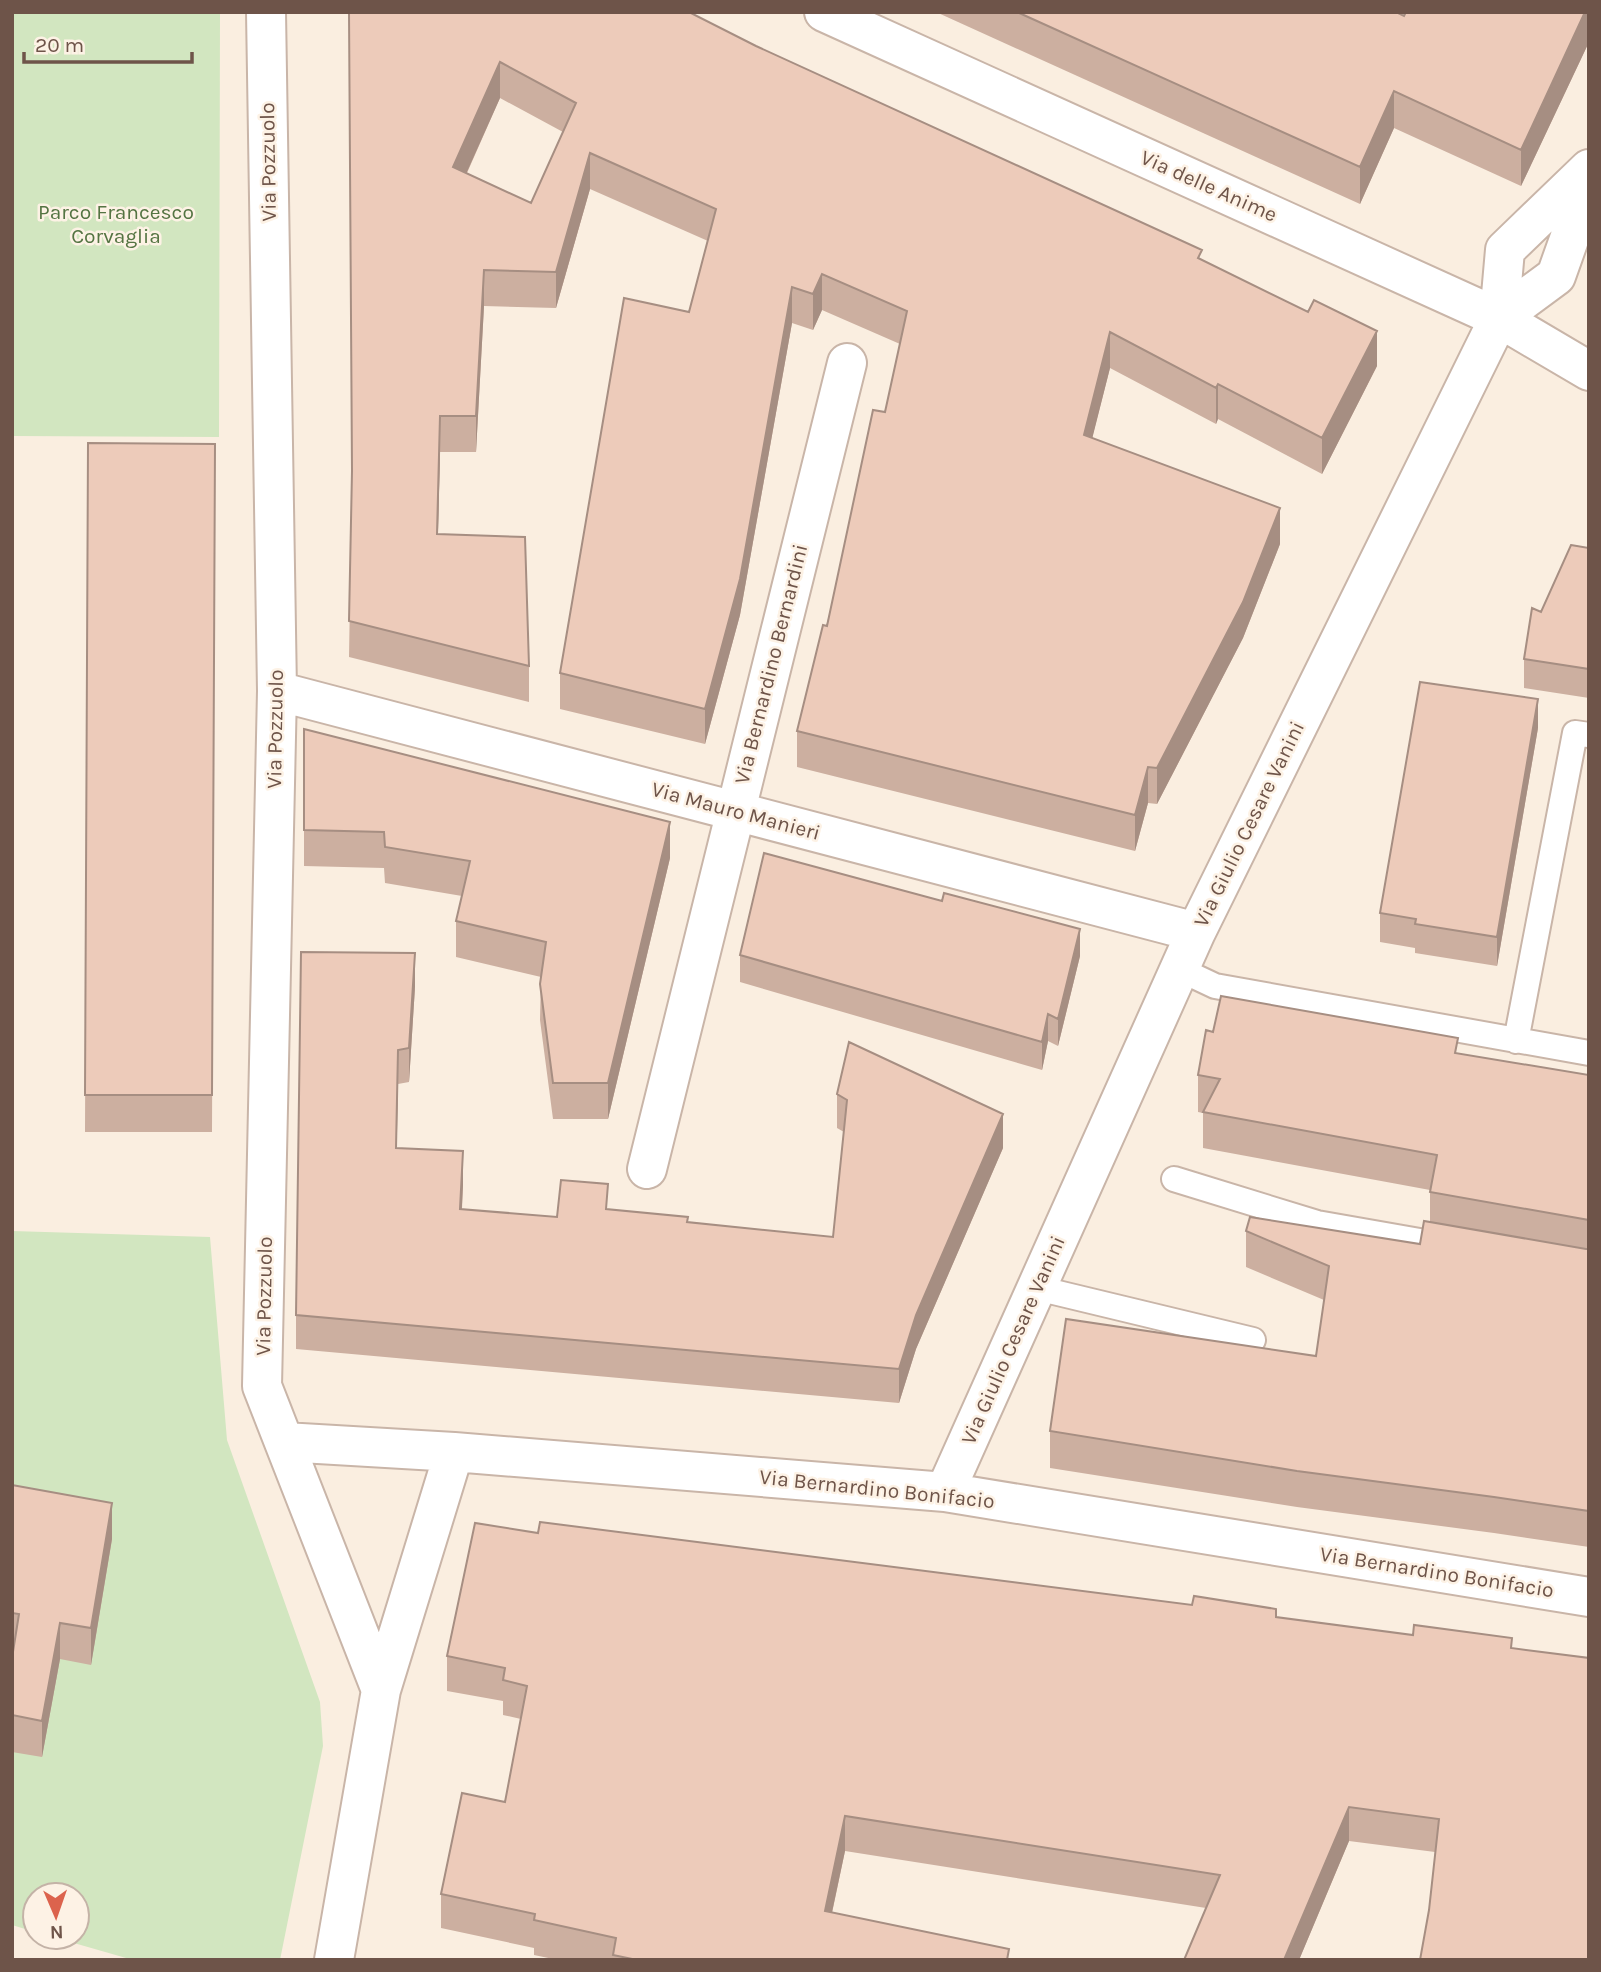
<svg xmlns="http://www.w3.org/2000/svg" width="1601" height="1972" font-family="Karla,sans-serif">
<rect width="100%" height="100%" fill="#faeee0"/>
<!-- green -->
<path fill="#d2e6c0" d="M 12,12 L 220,12 L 219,437 L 12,436 Z
M 12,1231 L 210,1237 L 227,1440 L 320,1702 L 323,1746 L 280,1960 L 133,1960 L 53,1937 L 77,1937 L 77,1895 L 35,1895 L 35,1932 L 12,1925 Z"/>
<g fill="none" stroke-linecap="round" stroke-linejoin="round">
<defs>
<path id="lane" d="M 1179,969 L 1215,986 L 1589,1053
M 1516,1041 L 1575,733 L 1589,735
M 1174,1179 L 1317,1223 L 1454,1247
M 1037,1288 L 1253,1340"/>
<path id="street" d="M 266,12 L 277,691 L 262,1386 L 381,1690
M 824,12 L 1499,318 L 1589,371
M 1499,318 L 1505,250 L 1589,169
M 277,691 L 1196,932
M 647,1169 L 847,363
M 284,1442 L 454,1452 L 945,1492 L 1589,1597
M 945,1492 L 1196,932 L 1499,318 L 1556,276 L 1589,183
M 334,1960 L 381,1690 L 454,1452"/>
</defs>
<!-- lane casing -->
<use href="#lane" stroke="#c9b5a8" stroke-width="28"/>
<!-- street casing -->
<use href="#street" stroke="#c9b5a8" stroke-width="42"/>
<!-- lane -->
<use href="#lane" stroke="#fff" stroke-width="24"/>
<!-- street -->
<use href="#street" stroke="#fff" stroke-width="38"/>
</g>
<!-- wall -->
<path fill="#ccafa0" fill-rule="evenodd" d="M 349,12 L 756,46 L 1202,260 L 1377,366 L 1322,474 L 1218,419 L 1216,424 L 1110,368 L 1092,438 L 1280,544 L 1243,638 L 1157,804 L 1148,803 L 1135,851 L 797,767 L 797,731 L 885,412 L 900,344 L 822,310 L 813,330 L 792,323 L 740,615 L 705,744 L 560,709 L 560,673 L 689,312 L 708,241 L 590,189 L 556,308 L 484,306 L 476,452 L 440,452 L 438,534 L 529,666 L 529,702 L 349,657 L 352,480 ZM 500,98 L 563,132 L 531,203 L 467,173 Z
M 936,12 L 1396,12 L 1404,16 L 1589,12 L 1589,42 L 1521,186 L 1394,128 L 1360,204 Z
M 88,443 L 215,444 L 212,1132 L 85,1132 Z
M 1589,548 L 1589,698 L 1524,688 L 1524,659 L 1541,612 Z
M 1538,728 L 1497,966 L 1415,953 L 1415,948 L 1380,942 L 1380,913 Z
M 304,729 L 670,858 L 608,1119 L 553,1119 L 540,1020 L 541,977 L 456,957 L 456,921 L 462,896 L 385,883 L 384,868 L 304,866 Z
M 740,955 L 1080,956 L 1058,1046 L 1048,1041 L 1042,1070 L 740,982 Z
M 415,987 L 409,1082 L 398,1084 L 396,1148 L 463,1185 L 462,1209 L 557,1217 L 608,1209 L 688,1222 L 833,1237 L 844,1132 L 837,1128 L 837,1094 L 1003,1148 L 916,1349 L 899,1403 L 296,1349 L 296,1315 Z
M 1213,1032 L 1458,1054 L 1589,1075 L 1589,1547 L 1494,1533 L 1297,1507 L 1050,1468 L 1050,1431 L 1316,1356 L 1324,1300 L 1246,1267 L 1246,1231 L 1420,1244 L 1430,1222 L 1430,1190 L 1203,1148 L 1203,1113 L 1198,1112 L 1198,1075 Z
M 12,1485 L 112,1539 L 91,1665 L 60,1659 L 42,1757 L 12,1752 L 12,1658 L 14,1650 L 12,1650 Z
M 538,1533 L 1276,1617 L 1413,1635 L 1512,1638 L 1429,1910 L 1435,1852 L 1349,1841 L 1299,1960 L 1184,1960 L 1206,1908 L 845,1851 L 832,1913 L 1009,1960 L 558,1960 L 534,1955 L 534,1948 L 441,1928 L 441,1894 L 505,1802 L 521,1719 L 503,1715 L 503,1701 L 447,1691 L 447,1656 Z"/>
<!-- shaded-wall -->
<path fill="#a68e82" d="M 1585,12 L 1589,12 L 1589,42 L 1521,186 L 1521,150 Z
M 500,62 L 500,98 L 453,203 L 453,167 Z
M 1394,91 L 1394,128 L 1360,204 L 1360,167 Z
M 590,153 L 590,189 L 556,308 L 556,272 Z
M 484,270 L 484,306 L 476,452 L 476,416 Z
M 822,274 L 822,310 L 813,330 L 813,294 Z
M 792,287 L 792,323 L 740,615 L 705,744 L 705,709 Z
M 1377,331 L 1377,366 L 1322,474 L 1322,438 Z
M 1110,332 L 1110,368 L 1084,471 L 1084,435 Z
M 1218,384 L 1218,419 L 1216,424 L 1216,388 Z
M 440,416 L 440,452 L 437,569 L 437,534 Z
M 1280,508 L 1280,544 L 1243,638 L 1157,804 L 1157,768 Z
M 1538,699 L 1538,728 L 1497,966 L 1497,937 Z
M 1148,767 L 1148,803 L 1135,851 L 1135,815 Z
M 670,822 L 670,858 L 608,1119 L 608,1083 Z
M 1080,929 L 1080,956 L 1058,1046 L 1058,1019 Z
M 415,953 L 415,987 L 409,1082 L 409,1048 Z
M 1048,1014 L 1048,1041 L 1042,1070 L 1042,1042 Z
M 398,1050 L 398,1084 L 396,1181 L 396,1148 Z
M 1003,1114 L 1003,1148 L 916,1349 L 899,1403 L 899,1369 L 916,1315 Z
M 463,1151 L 463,1185 L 460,1243 L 460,1209 Z
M 112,1503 L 112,1539 L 91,1665 L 91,1628 Z
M 60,1623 L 60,1659 L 42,1757 L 42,1721 Z
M 1349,1807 L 1349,1841 L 1299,1960 L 1284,1960 Z
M 845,1816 L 845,1851 L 825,1945 L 825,1911 Z"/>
<!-- building -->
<path fill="#edcbba" stroke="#a68e82" stroke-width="2" fill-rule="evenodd" d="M 349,12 L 689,12 L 756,46 L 1202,250 L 1198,258 L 1308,312 L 1314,300 L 1377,331 L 1322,438 L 1218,384 L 1216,388 L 1110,332 L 1084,435 L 1280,508 L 1243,602 L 1157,768 L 1148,767 L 1135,815 L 797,731 L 823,625 L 827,626 L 873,410 L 885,412 L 907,311 L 822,274 L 813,294 L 792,287 L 740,579 L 705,709 L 560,673 L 624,298 L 689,312 L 716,209 L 590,153 L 556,272 L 484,270 L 476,416 L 440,416 L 437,534 L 525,537 L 529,666 L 349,621 L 352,471 ZM 500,62 L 576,103 L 531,203 L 453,167 Z
M 1017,12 L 1396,12 L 1404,16 L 1406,12 L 1585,12 L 1521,150 L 1394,91 L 1360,167 Z
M 88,443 L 215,444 L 212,1095 L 85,1095 Z
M 1571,545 L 1589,548 L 1589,669 L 1524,659 L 1532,608 L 1541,612 Z
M 1420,682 L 1538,699 L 1497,937 L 1415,924 L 1416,919 L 1380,913 Z
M 304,729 L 670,822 L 608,1083 L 553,1083 L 540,984 L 546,942 L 456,921 L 470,861 L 385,847 L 384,832 L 304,830 Z
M 764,853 L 942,901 L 944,893 L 1080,929 L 1058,1019 L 1048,1014 L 1042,1042 L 740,955 Z
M 301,952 L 415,953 L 409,1048 L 398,1050 L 396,1148 L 463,1151 L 460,1209 L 557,1217 L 561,1180 L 608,1184 L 606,1209 L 688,1217 L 687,1222 L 833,1237 L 847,1100 L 837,1094 L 849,1042 L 1003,1114 L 916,1315 L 899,1369 L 296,1315 Z
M 1221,996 L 1458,1038 L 1455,1053 L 1589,1075 L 1589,1220 L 1430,1192 L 1437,1155 L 1203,1112 L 1220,1079 L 1198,1075 L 1206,1030 L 1213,1032 Z
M 1250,1217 L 1420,1244 L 1424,1221 L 1586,1249 L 1589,1249 L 1589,1511 L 1494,1497 L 1297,1471 L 1050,1431 L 1066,1319 L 1316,1356 L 1329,1266 L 1246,1231 Z
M 12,1485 L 112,1503 L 91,1628 L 60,1623 L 42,1721 L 12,1715 L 12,1658 L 19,1614 L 12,1613 Z
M 540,1522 L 1192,1605 L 1194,1596 L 1276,1609 L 1276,1617 L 1413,1635 L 1414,1625 L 1512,1638 L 1511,1648 L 1589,1658 L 1589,1960 L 1420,1960 L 1429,1910 L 1439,1819 L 1349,1807 L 1284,1960 L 1184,1960 L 1220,1875 L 845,1816 L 825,1911 L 1009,1949 L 1007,1960 L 637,1960 L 613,1955 L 616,1938 L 534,1920 L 535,1914 L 441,1894 L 462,1793 L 505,1802 L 527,1686 L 503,1680 L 505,1668 L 447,1656 L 475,1523 L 538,1533 Z"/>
<g text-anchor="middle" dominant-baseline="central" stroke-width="5" stroke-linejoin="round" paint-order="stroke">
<!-- street labels -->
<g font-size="21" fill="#6e5449" stroke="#fdf2e5">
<text transform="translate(268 162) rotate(-91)">Via Pozzuolo</text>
<text transform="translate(1209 186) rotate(24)">Via delle Anime</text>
<text transform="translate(771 664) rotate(-76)">Via Bernardino Bernardini</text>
<text transform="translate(275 729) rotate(-89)">Via Pozzuolo</text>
<text transform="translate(736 811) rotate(15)">Via Mauro Manieri</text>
<text transform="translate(1249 824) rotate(-64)">Via Giulio Cesare Vanini</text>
<text transform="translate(264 1296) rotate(-89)">Via Pozzuolo</text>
<text transform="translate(1013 1340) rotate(-66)">Via Giulio Cesare Vanini</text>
<text transform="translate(877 1489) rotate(6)">Via Bernardino Bonifacio</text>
<text transform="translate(1437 1572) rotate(9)">Via Bernardino Bonifacio</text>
</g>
<!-- park labels -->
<g font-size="21" fill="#547442" stroke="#fdf2e5">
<text x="116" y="212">Parco Francesco<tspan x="116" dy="24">Corvaglia</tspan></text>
</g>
</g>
<!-- border -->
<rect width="1601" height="1972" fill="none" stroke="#6e5449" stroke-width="28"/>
<!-- north arrow -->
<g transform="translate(56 1916) rotate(178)"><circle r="33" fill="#fdf2e5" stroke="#c4b3a7" stroke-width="2"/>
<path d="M0-5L12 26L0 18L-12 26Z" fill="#dc634d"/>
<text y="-10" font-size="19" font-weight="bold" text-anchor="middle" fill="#6e5449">N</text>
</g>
<!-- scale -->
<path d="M24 52v10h168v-10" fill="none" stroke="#6e5449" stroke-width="3.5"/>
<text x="35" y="52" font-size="21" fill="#6e5449" stroke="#fdf2e5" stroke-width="5" paint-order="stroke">20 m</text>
</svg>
